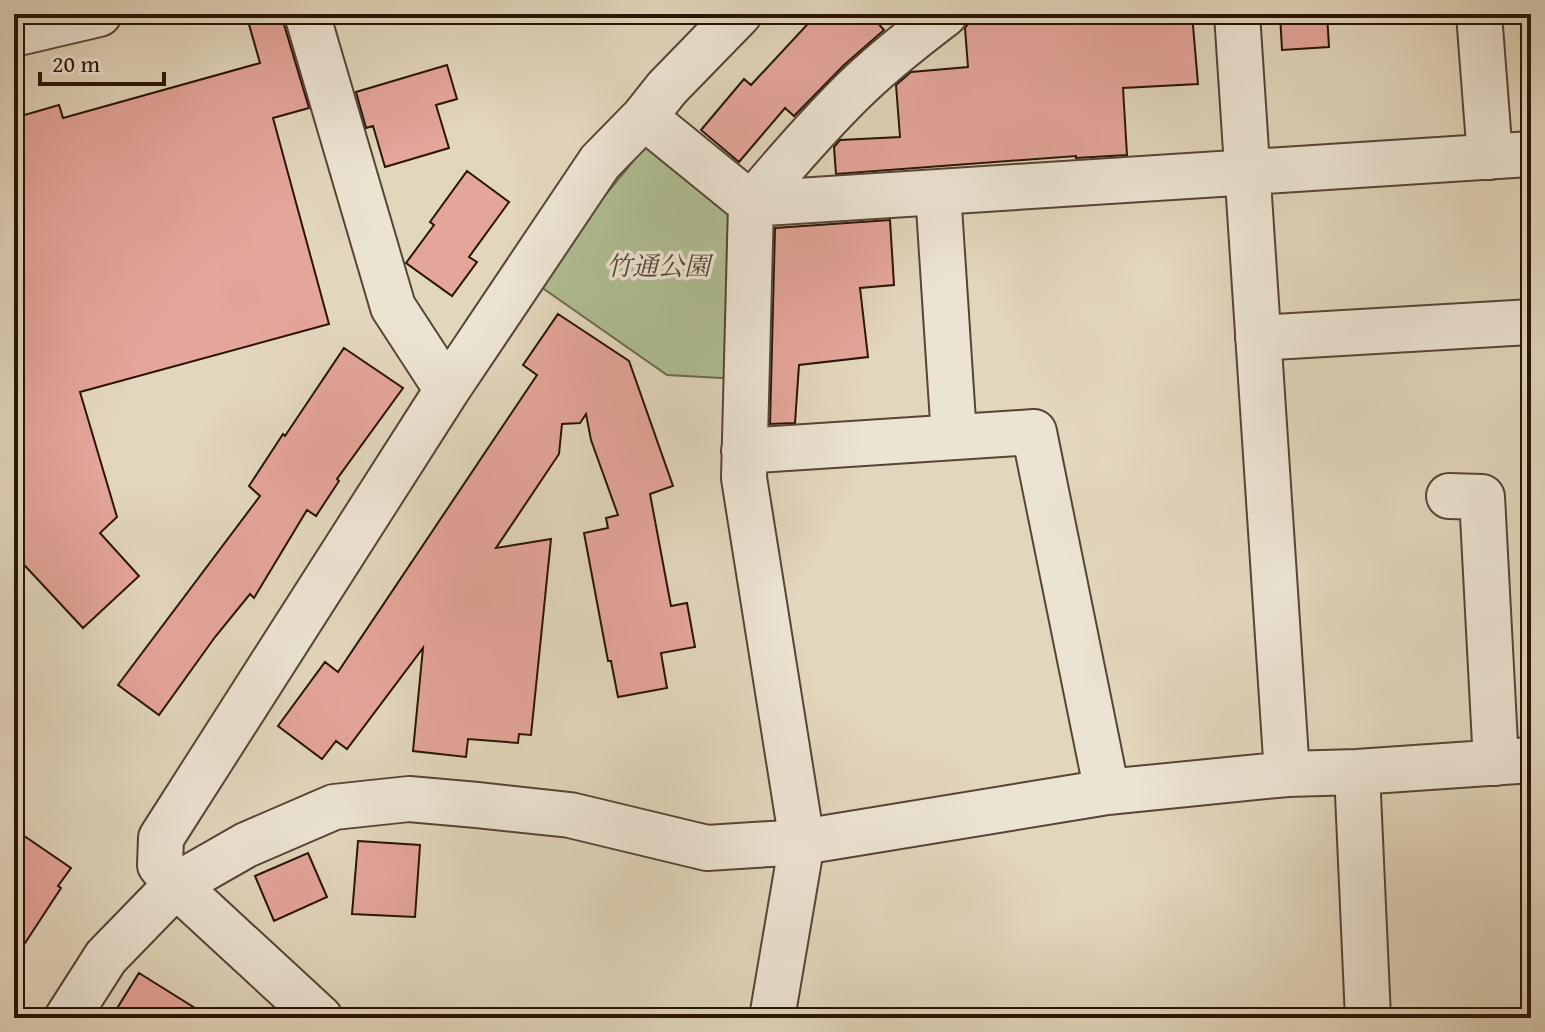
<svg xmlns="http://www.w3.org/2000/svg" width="1545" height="1032" font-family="'Gentium Book Plus','Noto Serif JP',serif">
<rect width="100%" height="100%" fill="#e2d6bc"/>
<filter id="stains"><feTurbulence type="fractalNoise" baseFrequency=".0025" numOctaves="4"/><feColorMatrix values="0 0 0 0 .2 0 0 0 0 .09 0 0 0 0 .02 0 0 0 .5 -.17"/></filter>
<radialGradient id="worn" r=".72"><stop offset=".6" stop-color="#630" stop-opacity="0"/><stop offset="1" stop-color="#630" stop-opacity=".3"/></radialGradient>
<!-- green -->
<path fill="#afbe93" stroke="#6c694c" stroke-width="2" d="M 649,142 L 742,216 L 739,379 L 667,375 L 541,287 L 568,240 Z"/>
<!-- building -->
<path fill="#e4a59a" stroke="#291406" stroke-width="2" d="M 246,14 L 283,14 L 283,21 L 309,108 L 273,118 L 329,324 L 80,392 L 117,517 L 100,533 L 139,576 L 83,628 L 14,554 L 14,118 L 59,105 L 63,118 L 260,63 Z
M 817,14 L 870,14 L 884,30 L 844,65 L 794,116 L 785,108 L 739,162 L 701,130 L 744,79 L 751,85 Z
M 985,14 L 1192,14 L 1198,84 L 1123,88 L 1127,155 L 1076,158 L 1076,156 L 836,174 L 834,147 L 840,140 L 900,137 L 896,85 L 911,72 L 968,67 L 965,28 L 968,24 L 990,22 Z
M 1280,14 L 1327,14 L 1329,47 L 1282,50 Z
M 447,65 L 457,99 L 436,105 L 449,148 L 385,167 L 373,126 L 366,128 L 356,92 Z
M 467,171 L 509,202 L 469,257 L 477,262 L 452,296 L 406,263 L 434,225 L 430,222 Z
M 890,220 L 894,285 L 860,288 L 868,357 L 799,365 L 795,423 L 770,424 L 775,228 Z
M 558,314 L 629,361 L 673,486 L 650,494 L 671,606 L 687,603 L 695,647 L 661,653 L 667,688 L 618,697 L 611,661 L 608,661 L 584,533 L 608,528 L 606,518 L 618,515 L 591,440 L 586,414 L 580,423 L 562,424 L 559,454 L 496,548 L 551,539 L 531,735 L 519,734 L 518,743 L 468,739 L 466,757 L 413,751 L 423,648 L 347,749 L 336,741 L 322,759 L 278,726 L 325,662 L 338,672 L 537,375 L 523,365 Z
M 344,348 L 403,388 L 337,479 L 339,481 L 316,516 L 307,510 L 254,598 L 250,594 L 215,637 L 159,715 L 118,685 L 260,496 L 249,486 L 283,434 L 285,436 Z
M 14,829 L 71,868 L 58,886 L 61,888 L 14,960 Z
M 358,841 L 420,845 L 415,917 L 352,914 Z
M 308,853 L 327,897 L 274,921 L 255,876 Z
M 139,973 L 211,1018 L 111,1018 Z"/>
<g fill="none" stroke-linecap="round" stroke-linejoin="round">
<defs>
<path id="minor" d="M 307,14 L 393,307 L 447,390
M 1237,14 L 1287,774
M 1479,14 L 1490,157
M 14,34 L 99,14
M 644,117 L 751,204 L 744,478 L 802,842 L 772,1018
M 938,192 L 954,437
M 751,204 L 1531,154
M 751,204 C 783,166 815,129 850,94 C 879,65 912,39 945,14
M 1258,338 L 1531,322
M 744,451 L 1034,432 L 1107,792
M 1449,496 L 1482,497 L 1496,763
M 1357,772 L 1368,1018
M 67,1018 L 106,957 L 176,885 L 246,845 L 334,807 L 409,799 L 477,805 L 570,815 L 707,848 L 802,842 L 1107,792 L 1287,774 L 1357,772 L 1531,760
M 320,1018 L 176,885 L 160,865 L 161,838 L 447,390 L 600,162 L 644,117 L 667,88 L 739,14"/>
</defs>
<!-- minor casing -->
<use href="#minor" stroke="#574434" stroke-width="48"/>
<!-- minor -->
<use href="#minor" stroke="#ece4d3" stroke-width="44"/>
</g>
<g text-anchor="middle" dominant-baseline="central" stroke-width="7" stroke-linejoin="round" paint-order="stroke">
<!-- park labels -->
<g font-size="26" font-style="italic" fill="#514730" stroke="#ece4d3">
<text x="658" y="265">竹通公園</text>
</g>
</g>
<!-- margin -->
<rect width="1545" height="1032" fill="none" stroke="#e2d6bc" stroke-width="48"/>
<rect x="16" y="16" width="1513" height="1000" fill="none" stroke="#291406" stroke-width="4"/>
<rect x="24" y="24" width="1497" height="984" fill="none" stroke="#291406" stroke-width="2"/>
<!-- scale -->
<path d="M40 72v12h124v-12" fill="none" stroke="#291406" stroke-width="4"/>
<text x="52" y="72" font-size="24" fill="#291406" stroke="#ece4d3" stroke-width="6" paint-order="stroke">20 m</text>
<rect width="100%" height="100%" filter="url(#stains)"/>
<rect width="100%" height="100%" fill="url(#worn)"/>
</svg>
